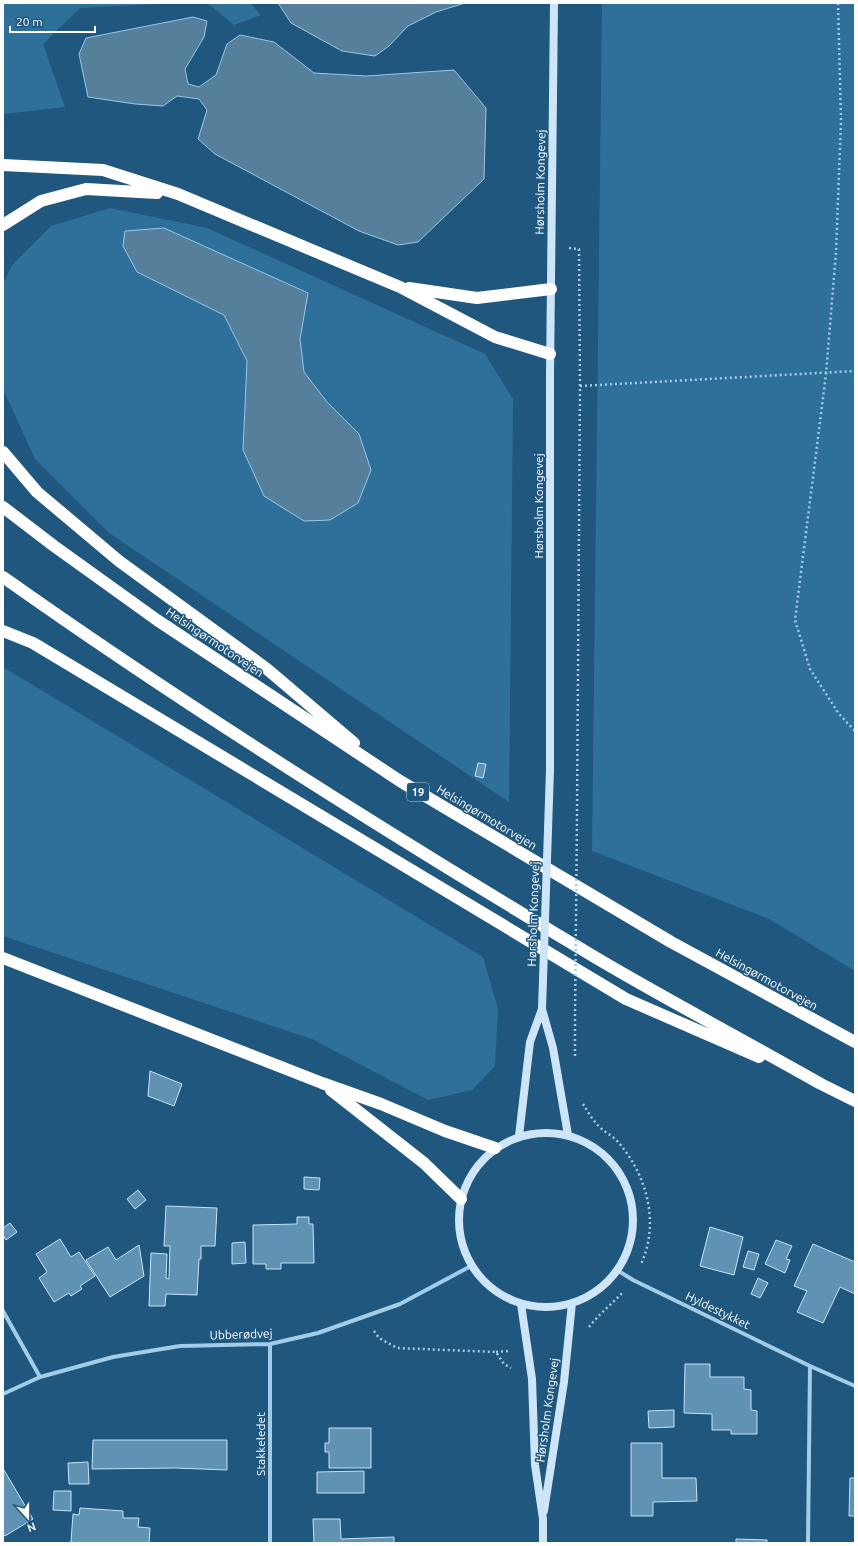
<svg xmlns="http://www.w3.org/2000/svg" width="858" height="1546" font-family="Ubuntu,sans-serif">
<rect width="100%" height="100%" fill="#1f577e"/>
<!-- green -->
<path fill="#2f709a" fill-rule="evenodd" d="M 3,3 L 175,3 L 80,8 L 43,44 L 65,107 L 3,114 Z
M 207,3 L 250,3 L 261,15 L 234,25 Z
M 602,3 L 855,3 L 855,971 L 769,919 L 592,851 Z
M 110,208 L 207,228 L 485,354 L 513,399 L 509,802 L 109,533 L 35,459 L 3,389 L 3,284 L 12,265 L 51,226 ZM 137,272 L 308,293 L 300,339 L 304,372 L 327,402 L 243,450 L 247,361 L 224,315 Z
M 3,667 L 483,957 L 498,1009 L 495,1066 L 472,1090 L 428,1100 L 312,1039 L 3,936 Z"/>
<!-- water -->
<path fill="#567f9b" stroke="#96c9e9" d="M 278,3 L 465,3 L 436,12 L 408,26 L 389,46 L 375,56 L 342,51 L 291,23 Z
M 193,17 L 207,21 L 204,37 L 185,69 L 188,84 L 199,87 L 216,75 L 227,44 L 240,35 L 274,42 L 314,73 L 366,76 L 454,70 L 486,108 L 484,179 L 418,242 L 398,245 L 359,231 L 215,154 L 198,139 L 207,110 L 199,99 L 177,96 L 163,106 L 135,104 L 88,97 L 79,54 L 86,38 Z
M 164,228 L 308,293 L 300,339 L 304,372 L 327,402 L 359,434 L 371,470 L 358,503 L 330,520 L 304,521 L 264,496 L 243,450 L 247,361 L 224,315 L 137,272 L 123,246 L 125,231 Z"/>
<!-- building -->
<path fill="#6092b3" stroke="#c6e3f6" d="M 478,763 L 486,764 L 483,778 L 475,776 Z
M 150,1071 L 182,1084 L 174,1106 L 148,1096 Z
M 304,1177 L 320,1178 L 319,1190 L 304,1189 Z
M 138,1190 L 146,1200 L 135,1209 L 127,1199 Z
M 166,1206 L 217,1208 L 215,1246 L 201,1246 L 201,1259 L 199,1259 L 197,1295 L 166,1294 L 165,1306 L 149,1306 L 151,1253 L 167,1254 L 166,1278 L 169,1279 L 170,1246 L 164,1246 Z
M 297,1217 L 309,1217 L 309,1224 L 313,1224 L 314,1263 L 281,1263 L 281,1269 L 266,1269 L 266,1264 L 253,1264 L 253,1225 L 297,1224 Z
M 10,1223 L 17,1232 L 6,1240 L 3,1235 L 3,1228 Z
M 710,1227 L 743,1237 L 734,1275 L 700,1266 Z
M 60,1239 L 71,1257 L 79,1252 L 95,1276 L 80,1286 L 82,1289 L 71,1296 L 69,1293 L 54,1302 L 39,1278 L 47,1272 L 36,1254 Z
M 776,1240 L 792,1246 L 786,1259 L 790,1260 L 785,1273 L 765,1264 Z
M 245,1242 L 246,1263 L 232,1264 L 232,1243 Z
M 813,1244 L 855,1262 L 855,1294 L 840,1287 L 823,1323 L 797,1312 L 807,1291 L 794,1286 Z
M 139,1245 L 144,1276 L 110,1297 L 86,1260 L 108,1247 L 116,1260 Z
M 748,1251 L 759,1254 L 754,1270 L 743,1267 Z
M 758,1278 L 768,1283 L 760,1298 L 751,1294 Z
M 685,1364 L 710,1364 L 710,1377 L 744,1377 L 744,1389 L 751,1390 L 751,1410 L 757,1411 L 757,1434 L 731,1434 L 731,1430 L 712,1430 L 712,1414 L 684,1413 Z
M 674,1410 L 674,1427 L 649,1428 L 648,1411 Z
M 329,1428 L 371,1428 L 371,1468 L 329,1468 L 329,1452 L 325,1452 L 325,1443 L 329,1443 Z
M 93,1440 L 227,1440 L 227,1470 L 176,1468 L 92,1469 Z
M 631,1443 L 662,1443 L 662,1478 L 696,1478 L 697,1501 L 653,1502 L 653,1516 L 631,1516 Z
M 88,1462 L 89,1484 L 69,1484 L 68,1463 Z
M 3,1470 L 4,1470 L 33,1519 L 5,1536 L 3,1533 Z
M 364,1471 L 364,1493 L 317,1493 L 317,1472 Z
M 850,1478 L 855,1478 L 855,1516 L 849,1516 Z
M 54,1491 L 71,1491 L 71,1511 L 53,1510 Z
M 80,1508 L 123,1511 L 123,1518 L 139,1518 L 138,1527 L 150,1528 L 149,1543 L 78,1543 L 71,1542 L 73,1514 L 79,1515 Z
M 313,1519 L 340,1519 L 341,1539 L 394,1537 L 394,1543 L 314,1543 Z
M 736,1539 L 767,1540 L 767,1543 L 736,1543 Z"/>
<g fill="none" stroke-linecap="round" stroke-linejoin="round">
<!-- path -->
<path stroke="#a2cce7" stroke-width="2.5" stroke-dasharray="2 3" stroke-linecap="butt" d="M 838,3 L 841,121 L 836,252 L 826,374 L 795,620 L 810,669 L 839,714 L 855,731
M 569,248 L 579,249 L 580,386 L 577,813
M 580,386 L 855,371
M 575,1056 L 575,1021
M 583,1104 C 587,1110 591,1118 597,1124 C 602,1131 612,1135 618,1142 C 647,1175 660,1223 641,1264
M 589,1327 C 599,1314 612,1304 623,1292
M 374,1331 L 379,1338 L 397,1348 L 496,1352 L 504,1364 L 511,1368
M 496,1352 L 509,1351"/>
<!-- minor -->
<path stroke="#a2cce7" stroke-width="4" d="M 617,1270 L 633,1280 L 810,1366 L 855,1386
M 3,1311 L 40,1377
M 3,1394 L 40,1377 L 113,1357 L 180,1346 L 270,1344 L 318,1333 L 400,1304 L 471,1266
M 270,1543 L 270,1344
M 808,1543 L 810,1366"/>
<!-- secondary -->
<path stroke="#cde5f6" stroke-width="8" d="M 550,770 L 550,374 L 554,3
M 542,1009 L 553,1048 L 568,1135
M459 1220a87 87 0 1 1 174 0a87 87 0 1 1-174 0Z
M 519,1136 L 530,1042 L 542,1009
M 521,1304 L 532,1379 L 535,1465 L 543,1519 L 543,1543
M 544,1511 L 564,1382 L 572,1303"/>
<!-- motorway -->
<path stroke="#fff" stroke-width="12" d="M 3,165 L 103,170 L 178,194 L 400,287 L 495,337 L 550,354
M 3,225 L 41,201 L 86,189 L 157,193
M 409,288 L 477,298 L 551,289
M 3,452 L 37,492 L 119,561 L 267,669 L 354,743
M 3,507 L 54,546 L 157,620 L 400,781 L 671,942 L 855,1042
M 3,577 C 195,713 395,838 598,959 C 671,1002 747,1042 821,1084 L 855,1101
M 3,631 L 33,643 L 626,999 L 759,1057
M 3,958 L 322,1083 L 381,1104 L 445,1131 L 495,1148
M 331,1090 L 424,1163 L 461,1199"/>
<!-- path-bridge -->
<path stroke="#a2cce7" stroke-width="2.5" stroke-dasharray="2 3" stroke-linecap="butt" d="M 575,1021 L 577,813"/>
<!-- secondary-bridge -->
<path stroke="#cde5f6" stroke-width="8" d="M 542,1009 L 550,770"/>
</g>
<g text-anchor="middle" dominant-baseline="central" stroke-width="3" stroke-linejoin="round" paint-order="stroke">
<!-- shield labels -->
<rect fill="#1f577e" stroke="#bccdd8" stroke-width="1" x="407" y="783" width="22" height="18" rx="3"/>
<g font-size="11" font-weight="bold" fill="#fff">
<text x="418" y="792">19</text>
</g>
<!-- street labels -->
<g font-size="12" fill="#fff" stroke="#1f577e">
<text transform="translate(540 182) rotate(-89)">Hørsholm Kongevej</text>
<text transform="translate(538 506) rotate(-90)">Hørsholm Kongevej</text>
<text transform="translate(215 642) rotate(34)">Helsingørmotorvejen</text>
<text transform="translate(487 817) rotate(31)">Helsingørmotorvejen</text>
<text transform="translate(533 914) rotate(-88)">Hørsholm Kongevej</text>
<text transform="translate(767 979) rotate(29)">Helsingørmotorvejen</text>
<text transform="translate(718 1310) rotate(26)">Hyldestykket</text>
<text transform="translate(241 1334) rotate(-2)">Ubberødvej</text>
<text transform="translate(547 1410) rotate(-82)">Hørsholm Kongevej</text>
<text transform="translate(260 1444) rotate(-90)">Stakkeledet</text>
</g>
</g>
<!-- border -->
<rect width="858" height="1546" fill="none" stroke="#ffffff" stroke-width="8"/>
<!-- north arrow -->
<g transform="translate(28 1518) rotate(159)" stroke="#1f577e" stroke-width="3" paint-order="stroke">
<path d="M0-3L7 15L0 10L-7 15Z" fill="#ffffff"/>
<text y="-6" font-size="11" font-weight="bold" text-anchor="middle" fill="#ffffff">N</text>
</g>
<!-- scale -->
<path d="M10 26v6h85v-6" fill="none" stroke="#ffffff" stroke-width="2"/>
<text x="16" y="26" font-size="12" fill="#ffffff" stroke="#1f577e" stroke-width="3" paint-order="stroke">20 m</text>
</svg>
